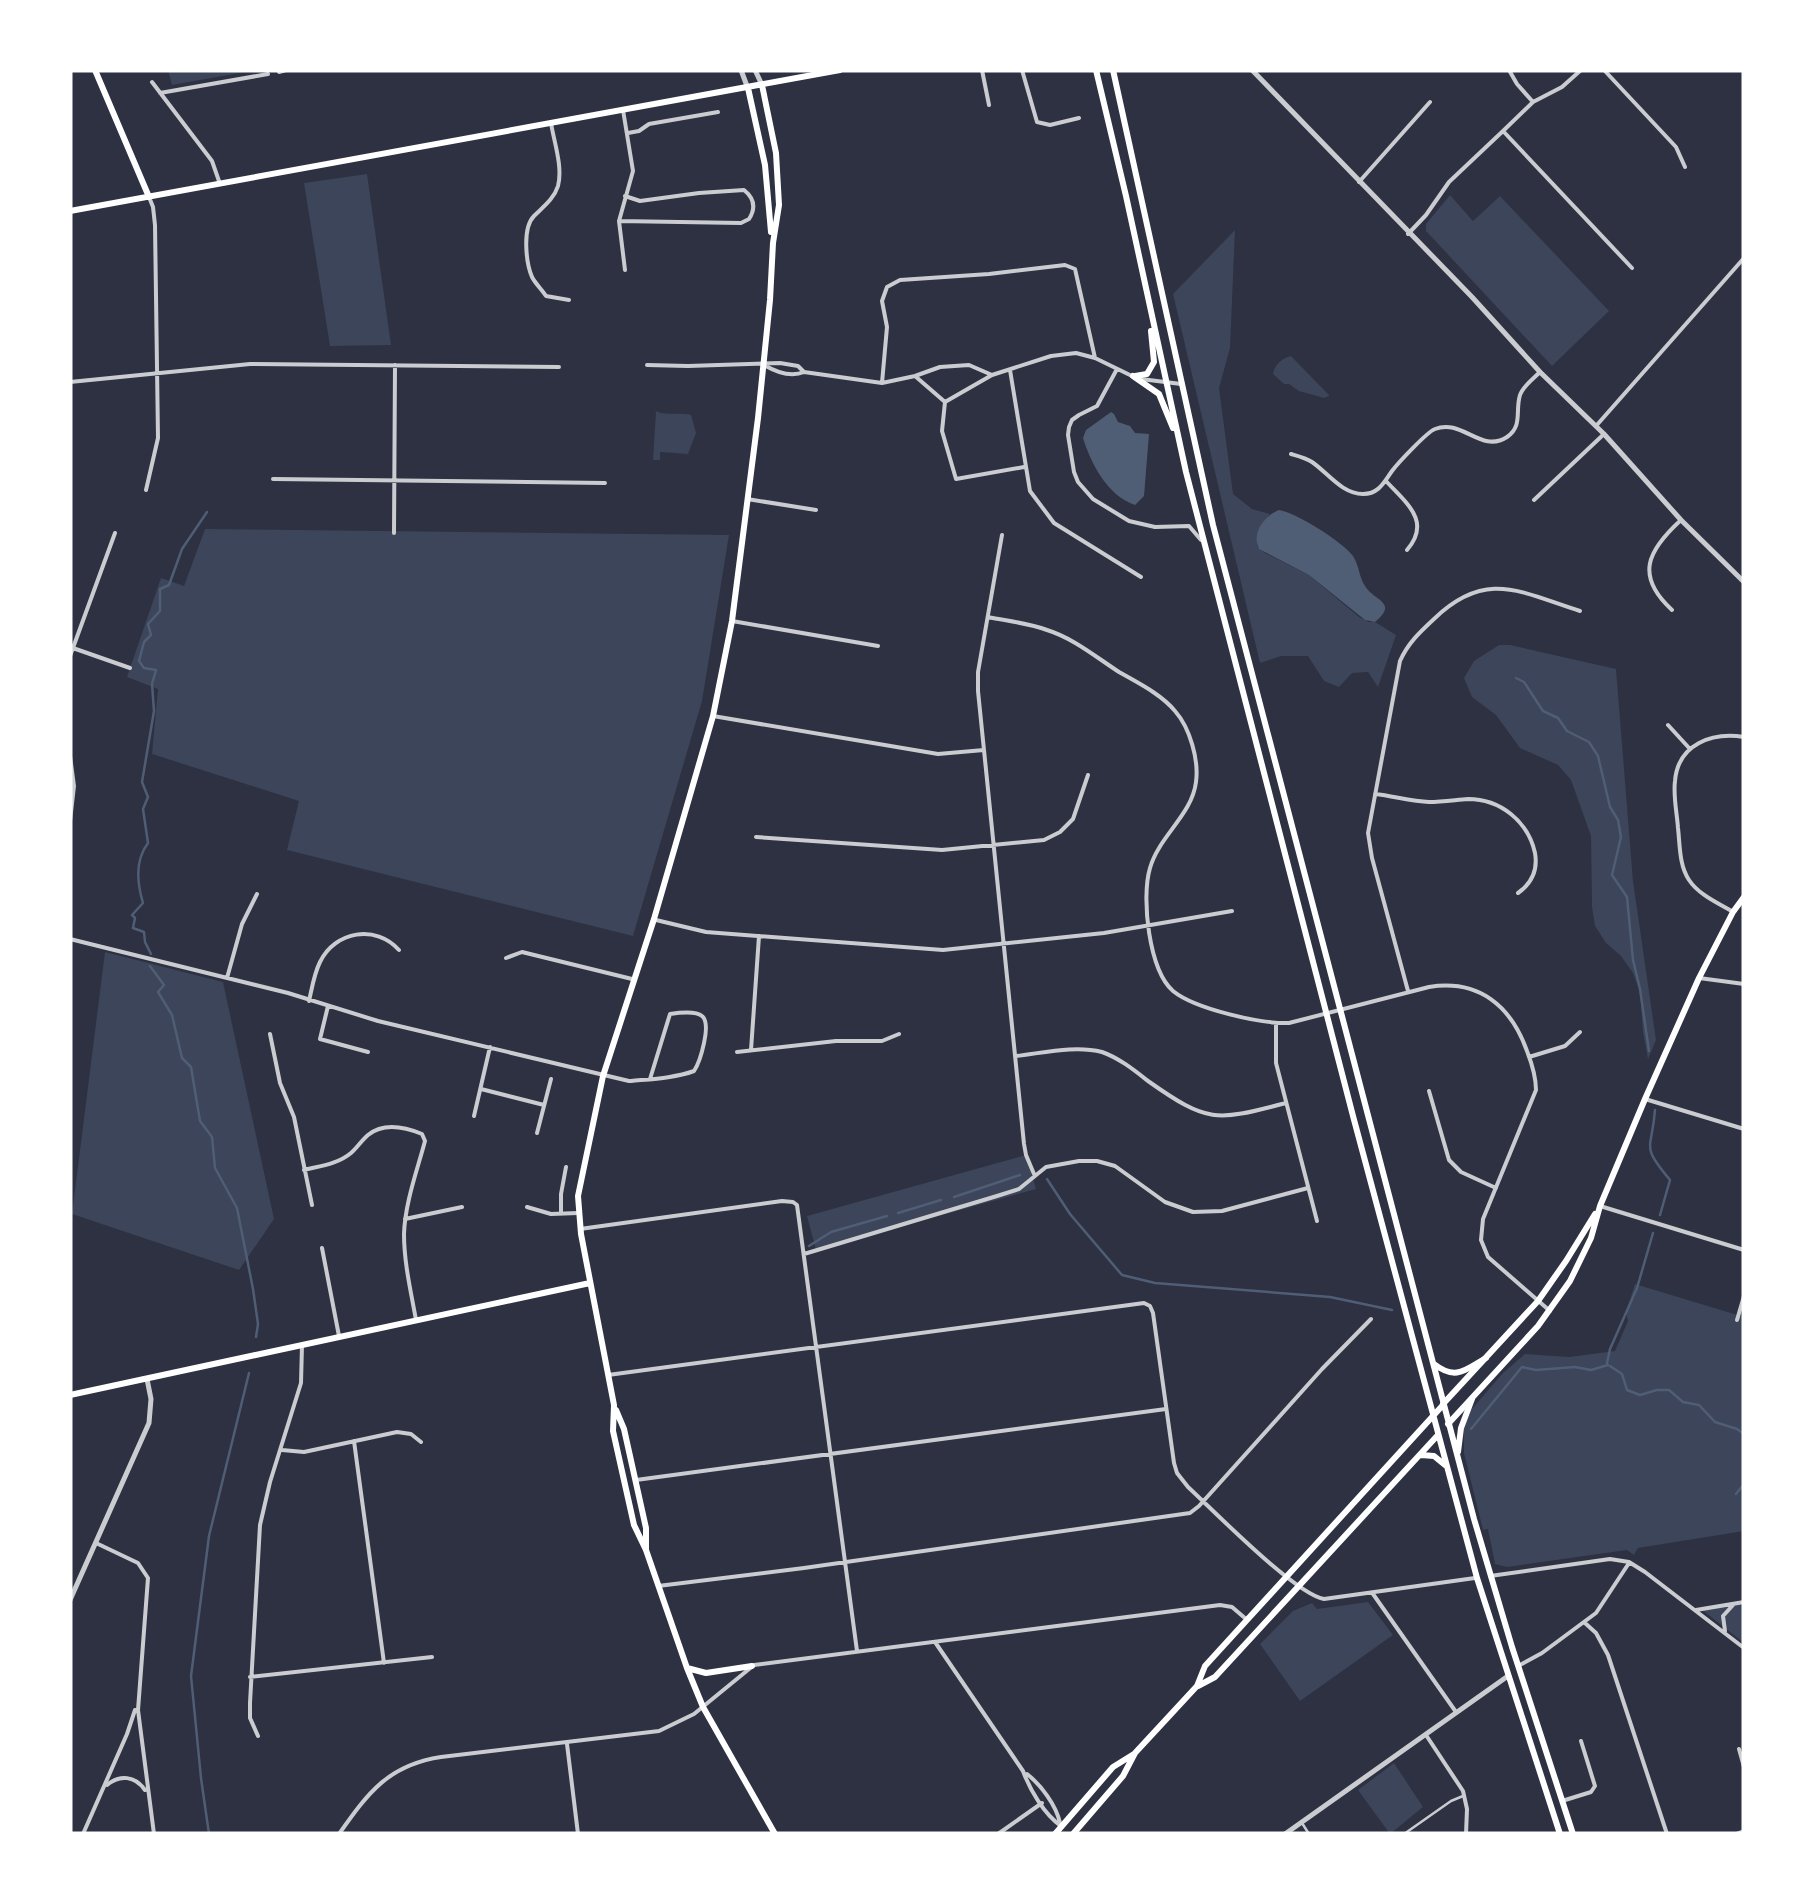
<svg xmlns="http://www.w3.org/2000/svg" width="1814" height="1904" font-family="'PT Sans',sans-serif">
<rect width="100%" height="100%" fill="#2d3142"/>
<!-- green -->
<path fill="#3c4559" d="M 168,70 L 256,70 L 172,85 Z
M 367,174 L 391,345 L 330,346 L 304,183 Z
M 1450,195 L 1473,221 L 1500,196 L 1609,311 L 1552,366 L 1426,231 L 1426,224 Z
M 1235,230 L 1230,348 L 1219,388 L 1233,494 L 1252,509 L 1270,514 L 1258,530 L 1257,546 L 1265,553 L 1309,575 L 1359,617 L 1369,622 L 1375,622 L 1396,635 L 1378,687 L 1368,672 L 1352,673 L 1339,687 L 1324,681 L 1308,656 L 1281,656 L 1260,663 L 1173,294 Z
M 1291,356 L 1329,395 L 1329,396 L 1324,398 L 1299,391 L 1289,384 L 1284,384 L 1273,374 C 1274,365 1282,358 1291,356 Z
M 656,411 C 664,416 680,412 691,415 L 696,433 L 688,454 L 660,452 L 660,460 L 653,460 Z
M 205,529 L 729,535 L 702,701 L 633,936 L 287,850 L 299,801 L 152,754 L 158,689 L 127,677 L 161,578 L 184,586 Z
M 1499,645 L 1510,645 L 1616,669 L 1633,881 L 1656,1040 L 1648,1059 L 1643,1032 L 1640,992 L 1633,973 L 1621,956 L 1606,943 L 1595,926 L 1592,907 L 1591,836 L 1571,780 L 1558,765 L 1520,748 L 1496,715 L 1472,697 L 1464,678 L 1474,661 Z
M 105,952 L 223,982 L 274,1219 L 239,1270 L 72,1214 Z
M 1026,1155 L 1036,1189 L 816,1250 L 807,1216 Z
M 1635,1284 L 1744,1317 L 1744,1531 L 1638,1548 L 1634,1555 L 1627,1550 L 1507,1567 L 1495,1564 L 1488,1529 L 1483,1530 L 1464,1453 L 1464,1418 L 1503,1373 L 1525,1354 L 1569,1357 L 1615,1351 L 1628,1321 L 1626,1312 Z
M 1368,1602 L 1393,1635 L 1300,1701 L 1260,1644 L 1293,1611 L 1312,1603 L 1317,1609 Z
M 1744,1604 L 1744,1643 L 1701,1609 Z
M 1394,1763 L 1423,1807 L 1390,1834 L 1358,1790 Z"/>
<!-- water -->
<path fill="#4f5d75" d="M 1111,412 L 1114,414 L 1118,422 L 1130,426 L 1135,433 L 1149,434 L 1144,496 L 1135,505 C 1108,496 1091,464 1083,438 L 1086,430 Z
M 1279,510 C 1295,512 1343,542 1353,556 C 1359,565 1359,577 1365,586 C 1374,601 1399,602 1375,622 L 1365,620 L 1309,575 L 1259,549 C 1251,533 1264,516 1279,510 Z"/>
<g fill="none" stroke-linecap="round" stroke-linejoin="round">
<!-- stream -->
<path stroke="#4f5d75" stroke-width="2.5" d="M 1516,678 L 1524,682 L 1543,711 L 1558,718 L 1567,731 L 1589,742 L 1598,756 L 1610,807 L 1618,820 L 1621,837 L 1612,875 L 1627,897 L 1633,960 L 1640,989 L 1649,1051
M 151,954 L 145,942 L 144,932 L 133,928 L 135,918 L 132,915 L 143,903 C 137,883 135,860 148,843 L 143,809 L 148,797 L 142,782 L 154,711 L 152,684 L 156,670 L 144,668 L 139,661 L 144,642 L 151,635 L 148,624 L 160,611 L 160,589 L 169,585 L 182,549 L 207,512
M 150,966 L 164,985 L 158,992 L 172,1015 L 182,1058 L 191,1067 L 200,1121 L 212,1137 L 215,1168 L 237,1208 L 253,1289 L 258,1324 L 256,1337
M 1655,1110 C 1652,1151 1640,1144 1670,1180 L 1660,1215
M 1047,1179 L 1070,1214 L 1122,1275 L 1155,1283 L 1330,1297 L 1392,1310
M 954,1197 L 1020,1175
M 898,1213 L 941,1200
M 809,1246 L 831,1232 L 887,1216
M 1607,1363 L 1610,1349 L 1637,1288 L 1653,1233
M 1610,1366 L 1622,1374 L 1627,1390 L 1640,1395 L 1657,1390 L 1669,1390 L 1683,1402 L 1699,1405 L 1715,1422 L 1737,1429 L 1744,1434
M 1471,1429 L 1522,1367 L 1536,1370 L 1575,1367 L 1591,1370 L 1608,1365
M 1736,1494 L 1744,1484
M 209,1834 L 201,1778 L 191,1676 L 209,1536 L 249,1373"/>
<!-- service -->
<path stroke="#caccd0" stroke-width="2.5" d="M 1302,1823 L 1309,1834
M 1404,1834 L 1451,1801 L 1463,1796"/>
<!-- minor -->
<path stroke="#caccd0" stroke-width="4" d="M 982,70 L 989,105
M 1022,70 L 1037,122 L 1050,125 L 1079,118
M 1509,70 L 1517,84 L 1533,102
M 1604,70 L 1676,147 L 1685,167
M 279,72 L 286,70
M 152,82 L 212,161 L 220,184
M 160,93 L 268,74
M 623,110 L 633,171 L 619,221 L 625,270
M 551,123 C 554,142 563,167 558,186 C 554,199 543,207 534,216 C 522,228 526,263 532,277 C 535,283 542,290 546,296 L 569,300
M 1503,131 L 1632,268
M 628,133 L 639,131 L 649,124 L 718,112
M 1359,182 L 1430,102
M 619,221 L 741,223 L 749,219 C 756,208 754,198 744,190 L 699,193 L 640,201 L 625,196
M 1408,234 L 1426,215 L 1449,182 L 1503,131 L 1533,102 L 1562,87 L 1581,70
M 647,365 L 688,366 L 780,363 L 798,366 L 804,372
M 764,365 C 776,372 790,378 804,372 L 882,383 L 915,376 L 940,367 L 969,365 L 992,375 L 1051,356 L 1076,353 L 1095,358 L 1132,376
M 1117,369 L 1097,406 L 1079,415 L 1072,420 L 1069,427 L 1068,435 L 1074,472 L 1078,482 L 1093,499 L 1129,521 L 1155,527 L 1189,526 L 1201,540
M 1010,370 L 1030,491 L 1054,523 L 1141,577
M 915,376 L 945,402 L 992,375
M 1141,379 L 1181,384
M 70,382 L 250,364 L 559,367
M 882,383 L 887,327 L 882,301 L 887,287 L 900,280 L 989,274 L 1065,265 L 1075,269 L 1095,358
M 945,402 L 942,431 L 956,479 L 1024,467
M 1596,426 L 1744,258
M 1291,454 C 1298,456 1306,458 1312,462 C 1328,473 1342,494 1363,494 C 1379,494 1384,482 1392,471 C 1398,463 1427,432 1435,429 C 1462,418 1481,454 1507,437 C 1523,426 1515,411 1520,395 C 1523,386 1533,379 1540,372
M 273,479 L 605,483
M 1386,481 C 1406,503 1432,521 1407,550
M 146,490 L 158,438 L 155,225 L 153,207 L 149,197
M 747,499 L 816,510
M 1534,500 L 1604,434
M 394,533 L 395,365
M 1002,535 L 978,672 L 978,691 L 1024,1144 L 1026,1155 L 1034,1174
M 1672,610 C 1635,576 1647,551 1681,520
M 988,617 C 1007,621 1028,623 1047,630 C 1073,638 1096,657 1119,672 C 1138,683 1161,694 1175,711 C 1190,728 1199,760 1196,782 C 1192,815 1159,836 1150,868 C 1141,898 1149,970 1173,991 C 1195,1009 1261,1024 1289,1023 L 1429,987 C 1479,979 1511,1006 1527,1051 C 1532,1064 1536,1076 1536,1090 L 1483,1219 L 1481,1240 L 1488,1257 L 1550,1311
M 732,621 L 878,646
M 70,647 L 130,668
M 70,656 L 115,533
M 713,716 L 938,754 L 984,750
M 1668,725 L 1690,749
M 70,756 L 74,786 L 70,821
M 1375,794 C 1393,796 1411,801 1429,802 C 1442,802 1455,800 1468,799 C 1500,799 1528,821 1535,853 C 1538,870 1532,883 1518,893
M 756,837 L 942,850 L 1044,840 L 1060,832 L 1073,819 L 1088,775
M 1733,912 C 1718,903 1699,895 1689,880 C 1679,865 1680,845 1678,828 C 1677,813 1673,796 1675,781 C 1678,744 1712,732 1744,737
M 656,920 L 706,932 L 943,950 L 1104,933 L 1232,911
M 70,939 L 288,993 L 378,1021 L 629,1081 L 631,1081 C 652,1079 675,1078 694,1071 C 700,1062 712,1024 702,1016 C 696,1011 677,1013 670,1014 L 650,1079
M 506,958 L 522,952 L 632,979
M 227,978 L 242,924 L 257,894
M 1699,978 L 1744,984
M 1408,991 L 1372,858 L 1368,833 L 1400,661 C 1408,643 1420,632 1434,619 C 1486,569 1520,592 1580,611
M 309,1001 C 312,988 314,974 320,962 C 335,931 376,924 399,950
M 328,1006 L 320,1039 L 368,1052
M 1276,1023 L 1276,1063 L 1317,1221
M 270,1034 L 280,1083 L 294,1117 L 312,1205
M 751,1050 L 759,936
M 737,1052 L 836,1041 L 882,1041 L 899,1034
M 1016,1056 C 1043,1053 1075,1045 1102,1052 C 1119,1058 1134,1070 1148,1081 C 1209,1124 1216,1121 1286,1103
M 1529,1057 L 1565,1046 L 1580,1032
M 481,1089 L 544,1105
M 1429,1091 L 1449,1160 L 1461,1172 L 1496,1188
M 1645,1099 L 1744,1129
M 474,1116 L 490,1047
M 537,1133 L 551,1079
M 304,1170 C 320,1166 338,1164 351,1153 C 357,1148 361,1141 368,1135 C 384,1122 405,1127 422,1134 L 425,1141 C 417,1171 405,1203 404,1234 C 404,1263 411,1292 416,1320
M 1600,1206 L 1744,1250
M 527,1207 L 551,1214 L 578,1213
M 561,1214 L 561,1194 L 566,1167
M 405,1219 L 462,1207
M 580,1229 L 782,1201 L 793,1202 L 797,1205 L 857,1651
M 322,1248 L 339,1336
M 804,1254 L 997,1196 L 1019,1189 L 1046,1167 L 1079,1161 L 1097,1161 L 1115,1166 L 1165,1202 L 1193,1212 L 1222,1211 L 1308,1188
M 1737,1320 L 1744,1296
M 608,1375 L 1144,1303 L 1150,1306 L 1153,1313 L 1174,1463 L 1177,1473 L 1188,1487 C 1214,1511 1295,1594 1324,1599 L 1475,1578
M 354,1441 L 384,1663
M 282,1450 L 304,1452 L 397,1432 L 411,1434 L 421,1442
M 636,1480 L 1166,1409
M 96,1543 L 138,1563 L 148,1578 L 138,1710 L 154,1834
M 1490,1576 L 1610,1559 L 1629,1562 L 1645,1572 L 1744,1648
M 658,1586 L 804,1568 L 1190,1513 L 1199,1506 L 1322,1369 L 1371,1319
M 1373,1594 L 1456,1712
M 1696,1610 L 1744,1602
M 1585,1623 L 1596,1633 L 1608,1655 L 1667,1834
M 1725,1631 L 1723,1616 L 1733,1605
M 935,1642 L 1023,1771 C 1030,1790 1044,1814 1061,1826
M 1518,1666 L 1542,1653 L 1596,1613 L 1629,1563
M 250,1677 L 432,1657
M 1426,1735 L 1463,1791 L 1467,1809 L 1466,1834
M 258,1736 L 250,1718 L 250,1703 L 260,1525 L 270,1482 L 301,1383 L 302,1345
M 567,1744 L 578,1834
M 1739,1749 L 1744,1767
M 1027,1774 C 1041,1785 1056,1805 1060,1823
M 107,1785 C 120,1774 135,1776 145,1790
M 1562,1801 L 1591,1792 L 1595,1786 L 1581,1741
M 83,1834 L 127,1734 L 135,1710
M 339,1834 C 368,1793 388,1765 441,1757 L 659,1731 L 694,1714 L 754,1665 L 1220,1605 L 1232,1607 L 1246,1619
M 998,1834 L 1042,1803
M 1736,1834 L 1744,1831"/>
<!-- tertiary -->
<path stroke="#caccd0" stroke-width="5" d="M 741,70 L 747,86
M 755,70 L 762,85
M 1252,70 L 1472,297 L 1540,372 L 1604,434 L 1681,520 L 1744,582
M 70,1600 L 149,1423 L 151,1399 L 147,1379
M 1285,1834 L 1508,1676"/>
<!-- secondary -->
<path stroke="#fff" stroke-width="6" d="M 95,70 L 149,197
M 762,85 L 776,153 L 779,205 L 773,243 L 770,300 L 758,418 L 732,621 L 713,716 L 654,919 L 603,1076 L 578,1196 L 581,1234 L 614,1405 L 613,1431 L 634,1525 L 646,1550 L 687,1668 L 703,1707 L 775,1834
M 748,88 L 765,165 L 771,232
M 70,211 L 840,70
M 70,1395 L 590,1283
M 1443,1404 L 1538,1301 L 1566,1261 L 1595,1214
M 616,1410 L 624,1429 L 646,1528 L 646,1549
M 1448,1424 L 1538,1326 L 1570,1281 L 1591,1238 L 1600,1206 L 1645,1099 L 1699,978 L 1733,912 L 1744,897
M 687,1668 L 706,1673 L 752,1666"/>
<!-- primary -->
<path stroke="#fff" stroke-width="6" d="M 1096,70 L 1126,196 L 1186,472 L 1353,1116 L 1477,1578 L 1560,1834
M 1113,70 L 1213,525 L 1474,1519 L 1512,1647 L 1573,1834
M 1133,376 L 1159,394 L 1173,428
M 1135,376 L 1147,374 L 1154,362 L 1151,331
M 1434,1364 C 1456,1381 1465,1370 1486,1358
M 1458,1452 L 1461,1428 L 1472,1399
M 1421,1455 L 1434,1456 L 1445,1465
M 1198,1686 L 1215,1677 L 1437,1436
M 1055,1834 L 1113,1767 L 1134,1754
M 1073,1834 L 1123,1776 L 1135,1753 L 1197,1686 L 1205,1666 L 1443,1405"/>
</g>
<!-- border -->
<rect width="1814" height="1904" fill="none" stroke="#ffffff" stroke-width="145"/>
</svg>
